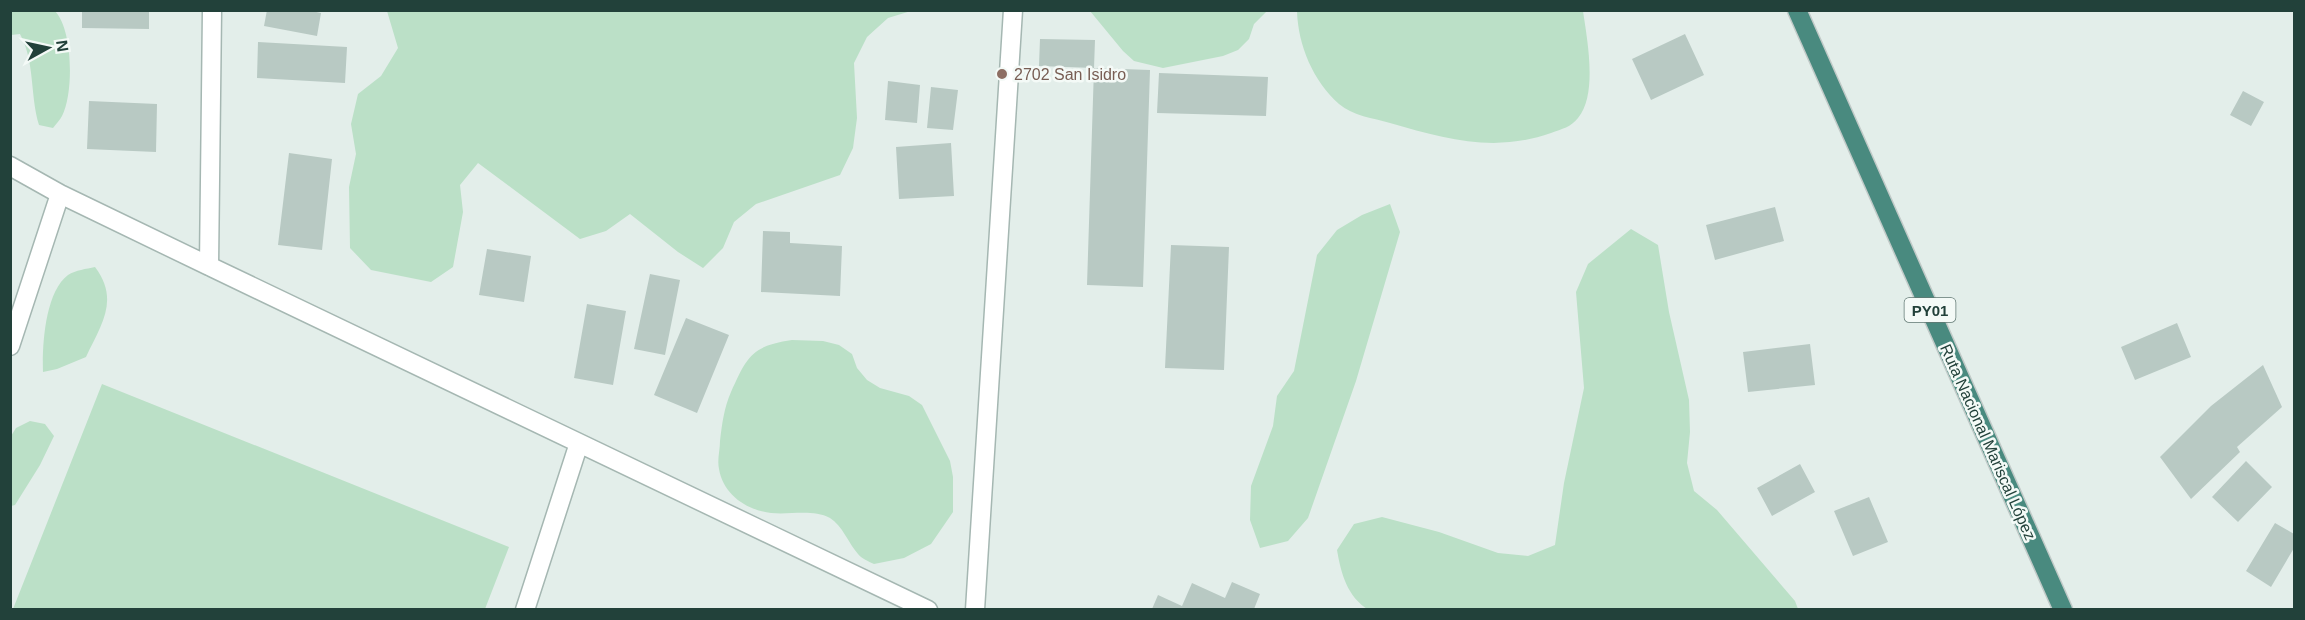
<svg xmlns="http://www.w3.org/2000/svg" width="2305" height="620" font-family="Helvetica,sans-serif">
<rect width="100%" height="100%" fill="#e3eeea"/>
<!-- green -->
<path fill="#bbe0c7" d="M 10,11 L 55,11 C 73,30 74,93 62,116 C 60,120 56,124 53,128 L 39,125 C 30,96 35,61 20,34 L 11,35 Z
M 387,11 L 387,10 L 911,11 L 888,18 L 867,37 L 854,63 L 857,118 L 853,148 L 840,175 L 756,204 L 734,222 L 723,248 L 703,268 L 678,252 L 630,214 L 606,231 L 580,239 L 478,163 L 460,185 L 463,212 L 453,267 L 431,282 L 371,270 L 350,248 L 349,187 L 356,154 L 351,124 L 358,94 L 381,76 L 398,48 Z
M 1090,11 L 1267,11 L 1254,24 L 1249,39 L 1238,50 L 1223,56 L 1163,68 L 1134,61 L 1123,51 Z
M 1297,11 L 1583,11 C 1587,39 1598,94 1578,118 C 1571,127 1562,129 1551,133 C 1495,153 1445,139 1390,123 C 1373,118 1353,116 1339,104 C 1313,81 1298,45 1297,11 Z
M 1390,204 L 1400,232 L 1356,381 L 1308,518 L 1288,541 L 1260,548 L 1250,520 L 1251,486 L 1273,426 L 1277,396 L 1294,371 L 1317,255 L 1337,230 L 1362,215 Z
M 1631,229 L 1658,245 L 1669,312 L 1689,400 L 1690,432 L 1687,463 L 1694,491 L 1717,510 L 1795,601 L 1798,609 L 1369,610 C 1347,597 1341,573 1337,550 L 1354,524 L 1382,517 L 1439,532 L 1498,553 L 1528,556 L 1555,545 L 1564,483 L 1584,388 L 1576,292 L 1588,264 Z
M 95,267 C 120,300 101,325 86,357 L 57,369 L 43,372 C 42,346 45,292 68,275 C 76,270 86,269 95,267 Z
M 792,340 L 823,341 L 839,345 L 852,354 L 857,368 L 867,380 L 880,388 L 909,396 L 922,405 L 950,461 L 953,477 L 953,512 L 931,544 L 904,558 L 874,564 C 868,561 862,559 858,554 C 849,544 842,525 830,518 C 813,509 790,515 771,513 C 746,510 723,494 719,469 C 717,460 720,450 720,441 C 722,424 724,408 731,392 C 747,357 751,346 792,340 Z
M 102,384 L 509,547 L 485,609 L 13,609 Z
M 30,421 L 45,424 L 54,436 L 40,465 L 15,505 L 11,506 L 11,436 L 16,428 Z"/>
<!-- building -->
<path fill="#b8c9c3" d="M 82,10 L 149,10 L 149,29 L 82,28 Z
M 267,10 L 307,10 L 321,13 L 317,36 L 264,26 Z
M 1685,34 L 1704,75 L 1651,100 L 1632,59 Z
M 1040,39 L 1095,40 L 1094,68 L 1039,66 Z
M 258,42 L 347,47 L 345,83 L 257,78 Z
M 1094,68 L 1150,70 L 1143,287 L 1087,285 Z
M 1159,73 L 1268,77 L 1266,116 L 1157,113 Z
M 888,81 L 920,85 L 917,123 L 885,120 Z
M 931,87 L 958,90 L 953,130 L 927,128 Z
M 2243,91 L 2264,102 L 2251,126 L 2230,115 Z
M 89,101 L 157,104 L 156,152 L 87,149 Z
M 951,143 L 954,196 L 899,199 L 896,147 Z
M 289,153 L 332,159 L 322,250 L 278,245 Z
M 1775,207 L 1784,241 L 1715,260 L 1706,225 Z
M 763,231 L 790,232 L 790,243 L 842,246 L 840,296 L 761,292 Z
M 1171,245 L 1229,247 L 1224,370 L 1165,368 Z
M 487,249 L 531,256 L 524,302 L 479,295 Z
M 650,274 L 680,280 L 665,355 L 634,349 Z
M 587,304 L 626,311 L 613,385 L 574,378 Z
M 686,318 L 729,335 L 697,413 L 654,395 Z
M 2177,323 L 2191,357 L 2135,380 L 2121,347 Z
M 1810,344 L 1815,385 L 1748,392 L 1743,352 Z
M 2263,365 L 2282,407 L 2237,447 L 2240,452 L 2191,499 L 2160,457 L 2211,406 Z
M 2246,461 L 2272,487 L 2238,522 L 2212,497 Z
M 1800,464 L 1815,492 L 1772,516 L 1757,488 Z
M 1869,497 L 1888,542 L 1853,556 L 1834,511 Z
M 2275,523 L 2294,534 L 2294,548 L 2271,587 L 2246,571 Z
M 1232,582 L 1260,594 L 1254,609 L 1152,609 L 1158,595 L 1182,606 L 1192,583 L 1225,598 Z"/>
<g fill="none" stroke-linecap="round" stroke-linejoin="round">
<defs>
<path id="minor" d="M 10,166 L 60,194 L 209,266 L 928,610
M 209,266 L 212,10
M 10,346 L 60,194
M 525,610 L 579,443
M 975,610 L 1013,10"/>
<path id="trunk" d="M 1797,10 L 2063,610"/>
</defs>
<!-- minor casing -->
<use href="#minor" stroke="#a5b7b2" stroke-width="21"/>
<!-- trunk casing -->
<use href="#trunk" stroke="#c1cac8" stroke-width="21"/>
<!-- minor -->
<use href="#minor" stroke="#fff" stroke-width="18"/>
<!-- trunk -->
<use href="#trunk" stroke="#498a7f" stroke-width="18"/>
</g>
<!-- markers -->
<circle fill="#8d6e63" stroke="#f4faf7" stroke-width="2" cx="1002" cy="74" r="6"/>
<g text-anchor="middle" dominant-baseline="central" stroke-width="5" stroke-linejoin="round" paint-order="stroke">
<!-- shield labels -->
<rect fill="#f4faf7" stroke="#617873" stroke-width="1.5" x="1904.5" y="298" width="51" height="24" rx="4.5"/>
<g font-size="15" font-weight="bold" fill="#22413a">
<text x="1930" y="310">PY01</text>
</g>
<!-- education labels -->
<g font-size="16" fill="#785e54" stroke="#f4faf7" text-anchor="start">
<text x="1014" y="74">2702 San Isidro</text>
</g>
<!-- street labels -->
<g font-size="16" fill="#22413a" stroke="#f4faf7">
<text transform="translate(1988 442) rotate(66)">Ruta Nacional Mariscal López</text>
</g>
</g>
<!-- border -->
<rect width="2305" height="620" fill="none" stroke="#22413a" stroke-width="24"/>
<!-- north arrow -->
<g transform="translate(48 48) rotate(82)" stroke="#f4faf7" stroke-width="4.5" paint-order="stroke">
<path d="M0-4.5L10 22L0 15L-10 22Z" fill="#22413a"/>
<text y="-9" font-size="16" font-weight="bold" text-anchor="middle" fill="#22413a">N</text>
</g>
</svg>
